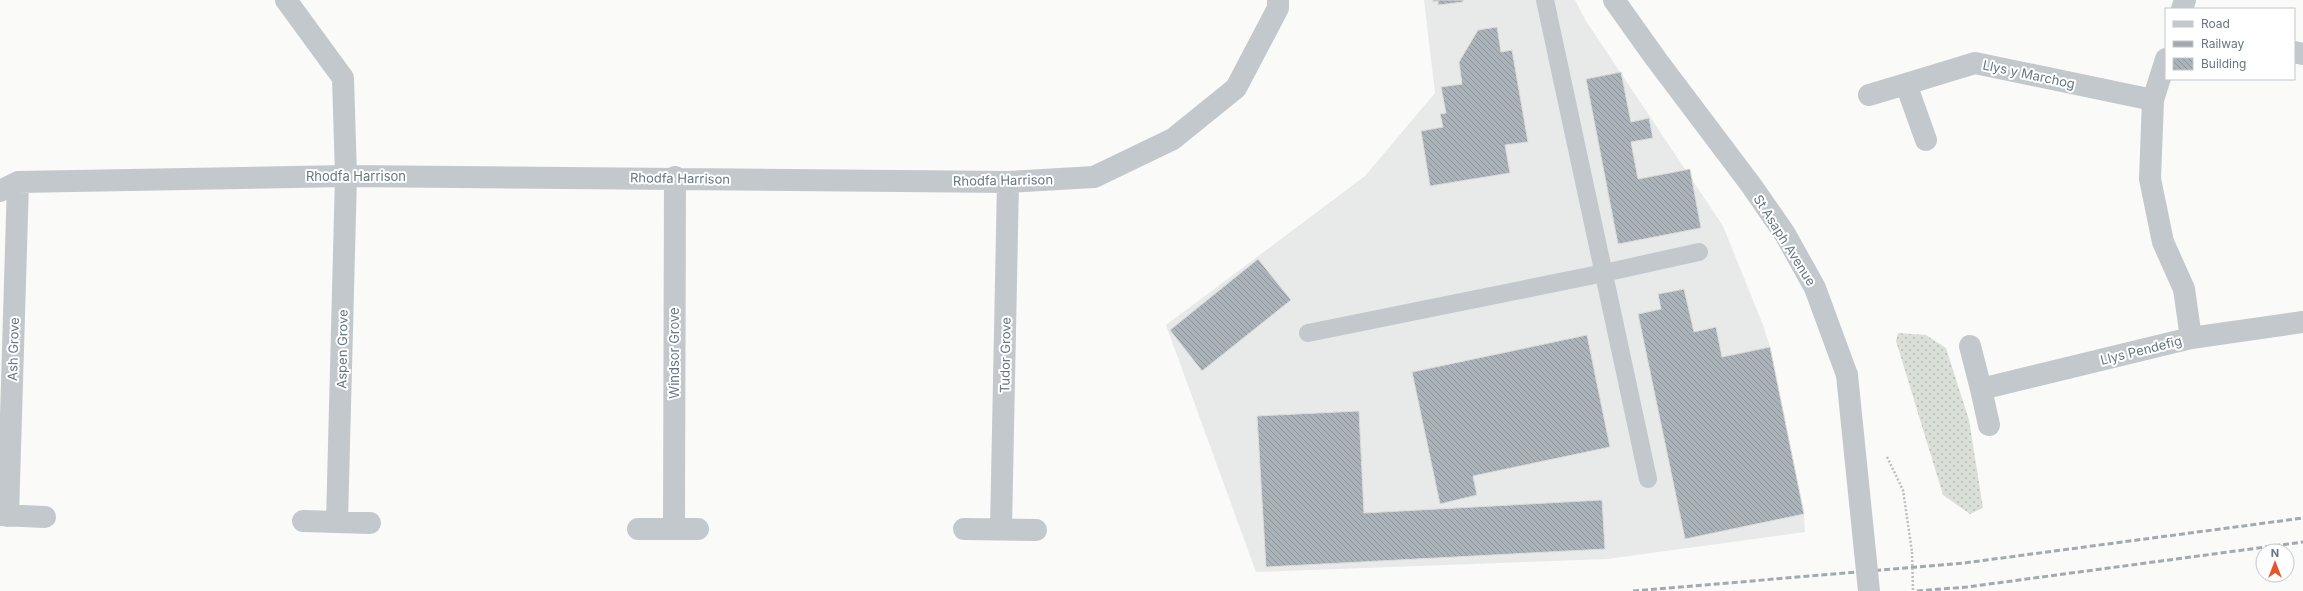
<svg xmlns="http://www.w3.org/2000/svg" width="2303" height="591" font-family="Inter,sans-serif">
<defs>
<pattern id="grass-dots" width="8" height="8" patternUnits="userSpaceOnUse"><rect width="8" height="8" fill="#dadfd7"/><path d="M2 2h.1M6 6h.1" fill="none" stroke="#b4b9b4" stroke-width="1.8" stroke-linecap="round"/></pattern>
<pattern id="building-back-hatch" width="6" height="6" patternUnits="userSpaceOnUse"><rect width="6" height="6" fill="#aab3b9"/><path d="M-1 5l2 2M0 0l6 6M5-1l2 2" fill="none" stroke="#8e969c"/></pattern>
</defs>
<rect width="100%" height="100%" fill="#fafaf8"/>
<!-- built -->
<path fill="#e8e9e9" d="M 1424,0 L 1575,0 L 1586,21 L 1723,226 L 1763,325 L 1770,347 L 1804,514 L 1805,532 L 1607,559 L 1256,572 L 1166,325 L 1365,176 L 1435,93 Z"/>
<!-- grass -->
<path fill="url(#grass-dots)" d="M 1898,333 L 1926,335 L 1946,348 L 1969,420 L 1983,508 L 1970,514 L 1943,495 L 1896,341 Z"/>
<!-- building -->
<path fill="url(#building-back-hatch)" stroke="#dcdcda" d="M 1433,0 L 1463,0 L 1463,2 L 1438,5 L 1438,1 L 1433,2 Z
M 1497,27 L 1501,52 L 1512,50 L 1528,142 L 1505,145 L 1510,173 L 1430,186 L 1421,131 L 1443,127 L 1440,114 L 1446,113 L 1441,87 L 1462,84 L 1459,62 L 1478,30 Z
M 1621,72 L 1631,122 L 1649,118 L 1653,138 L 1631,142 L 1638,179 L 1690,169 L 1701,228 L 1618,244 L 1586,79 Z
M 1258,259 L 1291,300 L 1202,371 L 1170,330 Z
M 1684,289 L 1694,332 L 1716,327 L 1722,357 L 1770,347 L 1804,514 L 1685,539 L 1638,314 L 1661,309 L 1658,294 Z
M 1587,335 L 1610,447 L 1473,476 L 1477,495 L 1440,504 L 1412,372 Z
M 1359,411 L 1364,513 L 1602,500 L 1605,549 L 1266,567 L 1257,416 Z"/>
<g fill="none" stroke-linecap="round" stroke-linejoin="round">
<!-- path -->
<path stroke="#bbbfc2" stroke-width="2.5" stroke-dasharray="2 2" stroke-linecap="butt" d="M 1887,457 L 1903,490 L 1912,552"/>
<!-- service -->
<path stroke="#c3c8cc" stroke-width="18" d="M 1545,0 L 1648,479
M 1308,333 L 1604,273 L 1699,252"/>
<!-- minor -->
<path stroke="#c3c8cc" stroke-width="22" d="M 286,0 L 343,78 L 346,176 L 337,522
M 2182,9 L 2185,0
M 2294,52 L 2303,54
M 2166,59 L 2153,100 L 2150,179 L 2163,242 L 2184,289 L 2191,338
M 1869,95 L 1906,84
M 1926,140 L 1906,84 L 1975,63 L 2153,100
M 0,191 L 18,182 L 346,176 L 1008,182 L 1094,177 L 1173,139 L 1236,88 L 1278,8 L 1278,0
M 1970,346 L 1981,389 L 2191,338 L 2303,322
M 1981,389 L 1989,425
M 0,515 L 45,517
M 8,516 L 18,182
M 303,521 L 370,523
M 638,529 L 698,529
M 674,529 L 675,177
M 964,529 L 1036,530
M 1001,529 L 1008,182"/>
<!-- tertiary -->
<path stroke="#c3c8cc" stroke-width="22" d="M 1614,0 L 1656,59 L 1751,185 L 1785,234 L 1815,288 L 1847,375"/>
<!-- rail -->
<path stroke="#a2aab0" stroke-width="3" stroke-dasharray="6 3" stroke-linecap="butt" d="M 1633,591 L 1964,563 L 2303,518
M 1917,591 L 1967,587 L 2303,542"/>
<!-- path-bridge -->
<path stroke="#bbbfc2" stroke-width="2.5" stroke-dasharray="2 2" stroke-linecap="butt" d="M 1912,552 L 1913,591"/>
<!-- tertiary-bridge -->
<path stroke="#c3c8cc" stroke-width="22" d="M 1847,375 L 1869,591"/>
</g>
<g text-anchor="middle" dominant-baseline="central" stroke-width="4" stroke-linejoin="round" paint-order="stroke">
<!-- street labels -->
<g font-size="13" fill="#657683" stroke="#fff">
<text transform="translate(2029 74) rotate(12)">Llys y Marchog</text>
<text x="356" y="176">Rhodfa Harrison</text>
<text transform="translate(680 178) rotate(1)">Rhodfa Harrison</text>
<text transform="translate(1003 180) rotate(-1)">Rhodfa Harrison</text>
<text transform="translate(1785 240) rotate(58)">St Asaph Avenue</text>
<text transform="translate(13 349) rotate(-88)">Ash Grove</text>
<text transform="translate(342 349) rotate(-89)">Aspen Grove</text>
<text transform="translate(2141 350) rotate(-14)">Llys Pendefig</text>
<text transform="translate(674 353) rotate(-90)">Windsor Grove</text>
<text transform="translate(1005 355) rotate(-89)">Tudor Grove</text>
</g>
</g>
<!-- legend -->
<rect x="2165" y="8" width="130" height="72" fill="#ffffff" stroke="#c1c8cd"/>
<rect x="2173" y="21" width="20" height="6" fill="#c3c8cc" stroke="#c1c8cd"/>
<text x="2201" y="28" font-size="12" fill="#657683">Road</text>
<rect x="2173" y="41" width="20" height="6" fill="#a2aab0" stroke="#c1c8cd"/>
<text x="2201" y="48" font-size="12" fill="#657683">Railway</text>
<rect x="2173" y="58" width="20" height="12" fill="url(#building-back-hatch)" stroke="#c1c8cd"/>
<text x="2201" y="68" font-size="12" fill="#657683">Building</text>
<!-- north arrow -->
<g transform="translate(2275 563)"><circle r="19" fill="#ffffff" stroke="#c1c8cd"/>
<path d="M0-3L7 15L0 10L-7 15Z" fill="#e4572e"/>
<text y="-6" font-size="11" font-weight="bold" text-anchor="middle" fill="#657683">N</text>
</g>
</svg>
